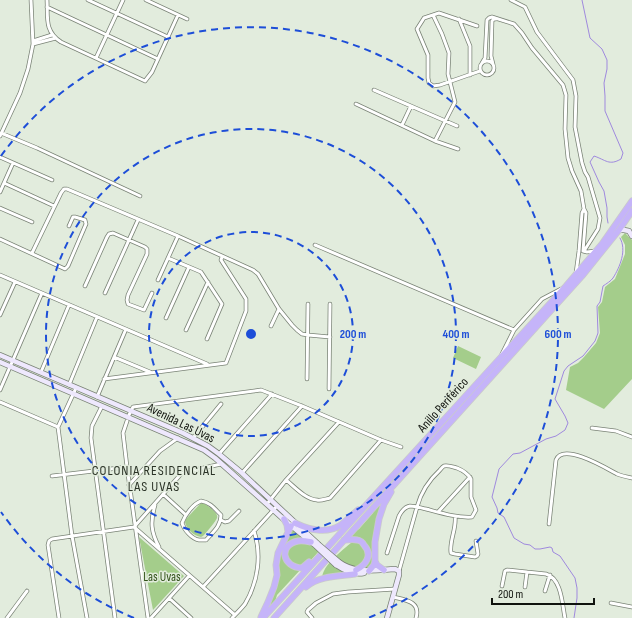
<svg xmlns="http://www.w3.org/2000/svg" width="632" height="618" font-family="'Sofia Sans Condensed',sans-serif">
<rect width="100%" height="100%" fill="#e2ecdd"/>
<!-- green -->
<path fill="#a4cd8b" d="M 625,233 L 632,240 L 632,379 L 604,409 L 566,390 L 570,367 L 578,363 L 584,357 L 596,343 L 600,333 L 598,307 L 602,302 L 605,287 L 615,279 L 625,254 L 625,245 L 621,237 Z
M 458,346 L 481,357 L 476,369 L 453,358 Z
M 380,501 L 384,504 L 372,568 L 322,579 C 322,565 342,551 352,542 L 349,535 L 359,529 L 373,513 L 375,506 Z
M 202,503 C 206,504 209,507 213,510 C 215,512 218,515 217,518 C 216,521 206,533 203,536 L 201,537 C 194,536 186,529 185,522 L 186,519 L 200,504 Z
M 291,526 L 320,550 L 311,560 L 302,568 L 277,595 L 274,605 L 269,611 L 265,608 L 274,587 L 276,565 Z
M 139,537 L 184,576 L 153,610 Z"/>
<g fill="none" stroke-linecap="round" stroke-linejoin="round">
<!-- stream -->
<path stroke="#9f89dd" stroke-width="1" d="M 582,0 L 590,38 L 602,49 L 607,60 L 607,69 L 604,83 L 605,96 L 605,111 L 623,153 L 621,159 C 609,166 606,160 594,156 L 590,162 L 599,182 L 604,191 L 607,208 L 607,217 L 608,223
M 574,618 L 577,598 L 577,588 L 575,578 L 560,556 L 553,552 L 552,548 L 550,547 L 540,549 L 535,549 L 530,545 L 524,544 L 514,538 L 504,517 L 498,513 L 497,508 L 492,497 L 499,469 L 513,454 L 520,453 L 546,439 L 556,436 L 565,430 L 568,423 L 565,416 L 555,399 L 564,371 L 568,366 L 583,356 L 595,341 L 598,333 L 597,306 L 600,302 L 603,286 C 606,284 611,281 613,278 C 620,267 627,250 620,238"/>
<defs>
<path id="street" d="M 47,0 C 48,17 44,31 61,42 L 145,81 L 152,72 L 178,15
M 88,0 L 168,37
M 146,0 L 187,19
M 511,0 L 525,7 L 537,32 L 573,80 L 576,96 L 575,127 L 582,163 L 585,172 L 588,177 L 600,218 L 598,229 L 584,251
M 47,7 L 158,59
M 433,15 L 442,34 L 449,53 L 448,74 L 455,102 L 435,141
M 459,19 L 470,46 L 470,75
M 477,26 L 439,13 L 424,18 L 417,29 L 428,55 L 428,78 L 429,83 L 433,86 L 440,85 L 480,71
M 33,41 L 52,35
M 33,44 L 56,38
M 96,58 L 123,0
M480 68a7 7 0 1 1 14 0a7 7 0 1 1-14 0Z
M 482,63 L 485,58 L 487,20 L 489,18 L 492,17 L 514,24 L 522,33 L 532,48 L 563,85 L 566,95 L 565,129 L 568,158 L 572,171 L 581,191 L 584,209 L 586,213 L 583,251
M 493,64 L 491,56 L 492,21 L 494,19 L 496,19
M 374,90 L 457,126
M 356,104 L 435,141 L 458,149
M 402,125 L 411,106
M 1,133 L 37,148 L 140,196
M 0,136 L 20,93 L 28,69 L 33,44 L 31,0
M 0,157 L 52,180
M 4,183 L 54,206
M 0,192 L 13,163
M 0,208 L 32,222
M 0,239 L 65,269 L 68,266 L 86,224 L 85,220 L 75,217 L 73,217 L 69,226
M 315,245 L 514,330
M 583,251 L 587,252 L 595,251
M 32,253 L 61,193 L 64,189 L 67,189 L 178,236 L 253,270 L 258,274 L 279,309 L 292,325 L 297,330 L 302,334 L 308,335 L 330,337
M 168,258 L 201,272 L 222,304 L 207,339
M 576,273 L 579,251 L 582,213 L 584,209
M 0,275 L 207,364
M 158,280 L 178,236
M 85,286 L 107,237 L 109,234 L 113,233 L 145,247 L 147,249 L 147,254 L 128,295 L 127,300 L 128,304 L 144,310 L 152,293
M 105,293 L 138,220
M 0,315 L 15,282
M 166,318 L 189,267
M 271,326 L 279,309
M 186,330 L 208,282
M 502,354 L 514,330 L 542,299 L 561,289
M 114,357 L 150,372
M 41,372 L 69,305
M 104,379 L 226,363 L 246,311 L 246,299 L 221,260 L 222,257
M 307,379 L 308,304
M 69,385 L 97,317
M 76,388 L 58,427 L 72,536 L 87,618
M 329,389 L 330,304
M 0,390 L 42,293
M 97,397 L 126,329
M 0,402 L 58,427
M 102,406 L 92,426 L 91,438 L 115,618
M 128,417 L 133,407 L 261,390 L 302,406 L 381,440 L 401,447
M 127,421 L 123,433 L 127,467 L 148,618
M 592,428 L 616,431 L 632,437
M 193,438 L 221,404
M 219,454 L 272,394
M 242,473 L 302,406
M 52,476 L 127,467
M 286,480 C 295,487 305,499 317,500 C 321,501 325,499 330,498 L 381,440
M 129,485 L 160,451 L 178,438
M 163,494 L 186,515
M 201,501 C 210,502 215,509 221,515 C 221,526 213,532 206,540 C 205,540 200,540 199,540 C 192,539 184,530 182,523 C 185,515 193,504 201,501 Z
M 267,504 L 286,480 L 339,422
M 155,505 C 150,522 151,532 159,547
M 438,512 L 470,477
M 455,516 C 457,528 449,541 451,553 L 455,554 L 475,557 L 477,556 L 478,554 L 476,541
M 221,520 L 225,522 L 229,521 L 239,511
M 549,524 L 556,460 C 563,442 606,468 617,474 C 622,476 627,477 632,478
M 134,527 L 235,615
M 387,553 L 399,516 C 401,512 405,507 410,506 C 415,506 421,508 426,509 C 441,513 457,518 472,517 L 476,510 L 471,497 L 471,479 C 468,474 462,470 457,468 C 453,467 448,465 444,466 C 442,467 441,469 440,470 C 428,481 421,492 417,507 L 399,571
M 502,586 L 505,571 L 507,570 L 546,574 C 562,579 562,604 565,618
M 203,587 L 277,506
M 525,587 L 527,572
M 545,591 L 550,575
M 393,597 C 405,600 421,601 416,618
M 169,598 L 191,618
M 611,603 L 632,607
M 7,618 L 27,591
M 59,618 L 48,545 L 49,541 L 52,539 L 134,527 L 181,474 L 186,472 L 221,464
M 151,618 L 189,576
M 232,618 C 237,613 241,609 245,604 C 258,582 262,555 254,531
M 312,618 L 307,612 L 308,610 L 316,603 L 333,594 L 348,592 L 395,589"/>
<path id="secondary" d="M 619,230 L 624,230 L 629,231 L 632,236
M 0,355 L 183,433 L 208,446 L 219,454 L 242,473 L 318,544
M 0,362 L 204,450 L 215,458 L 289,524 L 316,546
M 339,562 C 355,574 375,570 395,569 L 399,571 L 399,575 L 387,618
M 336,565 C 345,571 354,575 364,573"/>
<path id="highway" d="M 284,519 L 287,525 L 288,532
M 295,523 C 309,530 327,534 341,525 C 347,520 352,515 358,510
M 344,540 C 348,540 353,539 357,540 C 360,540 363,543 364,545 C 373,555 366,565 356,570
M 375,561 L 377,565 L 384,570
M 309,562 L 302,568 C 282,567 278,545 298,541 C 302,540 306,541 311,542
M 369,571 L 374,565 L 375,561 L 375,542 L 379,519 L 384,504 L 391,492
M 306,587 C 318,576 339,576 355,574
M 261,617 L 268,602 L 274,587 L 277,575 L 276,565 L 278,553 L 291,526
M 263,618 L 566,286 L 602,244 L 632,201
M 274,618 L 582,276 L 619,230 L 632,211"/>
</defs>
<!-- street casing -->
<use href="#street" stroke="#7a8376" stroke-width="4.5"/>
<!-- secondary casing -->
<use href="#secondary" stroke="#7a8376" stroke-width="6"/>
<!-- highway casing -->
<use href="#highway" stroke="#cacbca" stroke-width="7"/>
<!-- street -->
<use href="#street" stroke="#fff" stroke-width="3"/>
<!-- secondary -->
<use href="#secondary" stroke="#eee8fd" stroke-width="4.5"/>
<!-- highway -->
<use href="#highway" stroke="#c5b4f9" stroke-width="5.5"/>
<defs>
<path id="secondary-bridge" d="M 318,544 L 339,562
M 316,546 L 336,565"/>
</defs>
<!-- secondary-bridge casing -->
<use href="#secondary-bridge" stroke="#7a8376" stroke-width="6" stroke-linecap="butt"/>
<!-- secondary-bridge -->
<use href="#secondary-bridge" stroke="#eee8fd" stroke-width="4.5"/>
</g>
<!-- distance rings -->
<g fill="none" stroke="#1d4ed8" stroke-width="2" stroke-dasharray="7 5">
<circle cx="251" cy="334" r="102"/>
<circle cx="251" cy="334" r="205"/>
<path d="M134 618A307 307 0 0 1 1 512M1 156A307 307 0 1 1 368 618"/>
</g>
<g text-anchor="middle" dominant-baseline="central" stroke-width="3" stroke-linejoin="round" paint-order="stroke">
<!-- street labels -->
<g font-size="13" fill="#10130e" stroke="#e2ecdd">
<text transform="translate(443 405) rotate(-48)">Anillo Periférico</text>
<text transform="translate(181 423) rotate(26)">Avenida Las Uvas</text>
</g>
<!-- park labels -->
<g font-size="13" fill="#32521a" stroke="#e2ecdd">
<text x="162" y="577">Las Uvas</text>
</g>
<!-- neighbourhood labels -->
<g font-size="14" letter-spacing="1" fill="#2b3327" stroke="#e2ecdd">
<text x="154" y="470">COLONIA RESIDENCIAL<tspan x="154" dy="16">LAS UVAS</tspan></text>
</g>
</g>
<circle cx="251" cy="334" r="6" fill="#1d4ed8" stroke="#e2ecdd" stroke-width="2"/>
<g font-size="12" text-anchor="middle" font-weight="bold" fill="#1d4ed8" stroke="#e2ecdd" stroke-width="3" stroke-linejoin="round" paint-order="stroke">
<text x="353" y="338">200 m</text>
<text x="456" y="338">400 m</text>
<text x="558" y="338">600 m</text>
</g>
<!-- scale -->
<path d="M492 598v6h102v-6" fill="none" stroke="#10130e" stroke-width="2"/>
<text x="498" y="598" font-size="12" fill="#10130e" stroke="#e2ecdd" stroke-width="3" paint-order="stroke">200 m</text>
</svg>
